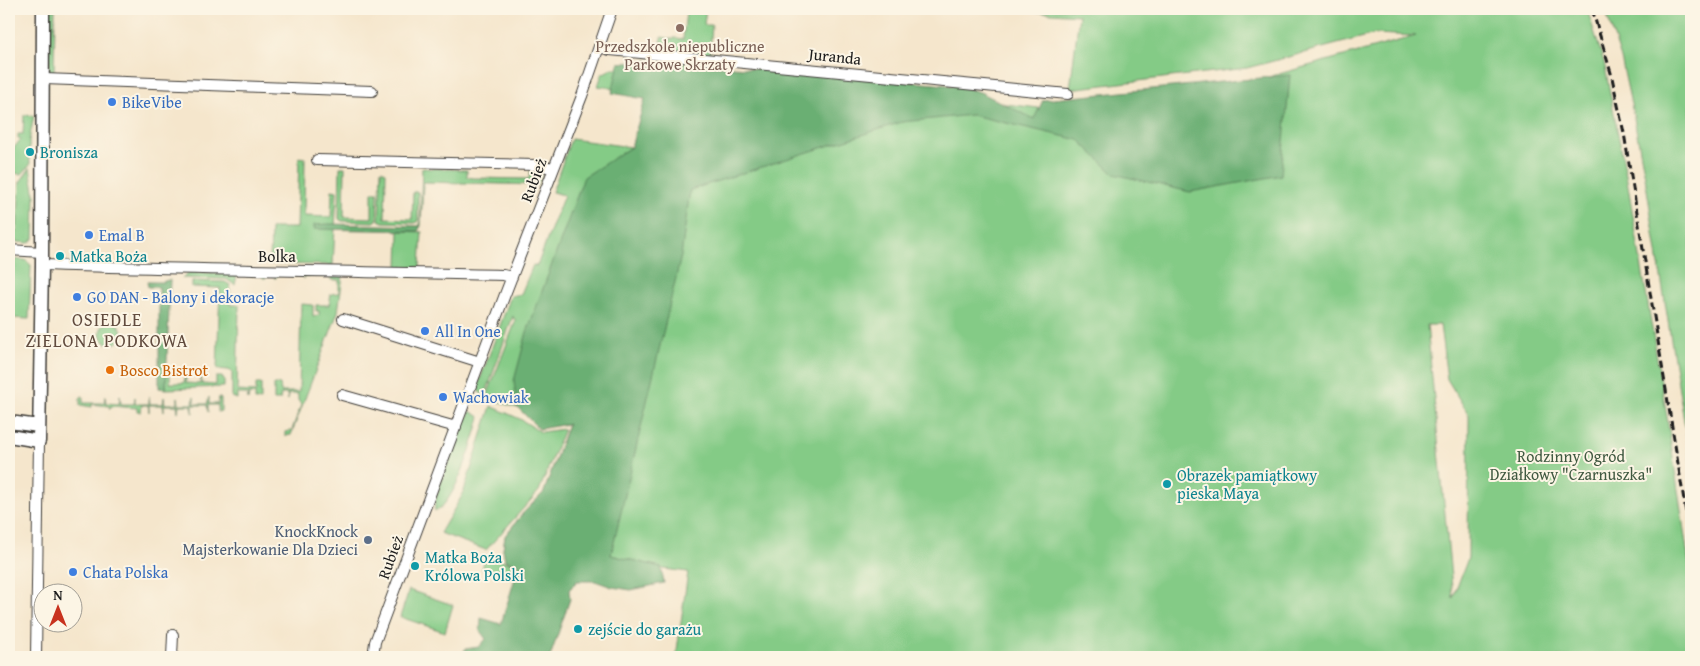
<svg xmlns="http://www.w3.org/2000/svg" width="1700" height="666" font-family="'Gentium Book Plus',serif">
<rect width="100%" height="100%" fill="#fcf5e5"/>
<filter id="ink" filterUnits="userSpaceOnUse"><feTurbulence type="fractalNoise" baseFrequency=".02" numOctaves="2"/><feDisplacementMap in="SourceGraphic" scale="10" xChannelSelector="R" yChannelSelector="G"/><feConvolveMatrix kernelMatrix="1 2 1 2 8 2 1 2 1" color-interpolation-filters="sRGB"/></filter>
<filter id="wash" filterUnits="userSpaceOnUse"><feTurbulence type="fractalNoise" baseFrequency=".0096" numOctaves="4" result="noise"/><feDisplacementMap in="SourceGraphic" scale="20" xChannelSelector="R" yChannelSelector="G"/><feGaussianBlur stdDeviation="1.12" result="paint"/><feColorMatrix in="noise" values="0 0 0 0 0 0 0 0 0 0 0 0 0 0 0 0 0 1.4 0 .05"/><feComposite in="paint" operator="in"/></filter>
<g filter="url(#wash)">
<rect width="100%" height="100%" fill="#f5e6cc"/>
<!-- green -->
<path fill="#84cb86" stroke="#507451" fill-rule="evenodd" d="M 48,9 L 55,9 L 54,74 L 49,69 Z
M 690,9 L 706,9 L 704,25 L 712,25 L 710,53 L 718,54 L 717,57 L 633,49 L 632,47 L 636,44 L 644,47 L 645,44 L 651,46 L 653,43 L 661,44 L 662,37 L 672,39 L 672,40 L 674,38 L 683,39 L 686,12 L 689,12 Z
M 1000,9 L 1587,9 L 1604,62 L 1627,180 L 1667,417 L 1691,577 L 1691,657 L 676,657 L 688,572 L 503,549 L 505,536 L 523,513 L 544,492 L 568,424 L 486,398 L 516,320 L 513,318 L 513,316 L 485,396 L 478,391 L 478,385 L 511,296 L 521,294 L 533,265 L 537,266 L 564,195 L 552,192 L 571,139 L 631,147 L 620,154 L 705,101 L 598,86 L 602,74 L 613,68 L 956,98 L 1113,117 L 1250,82 L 1416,36 L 1375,34 L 1247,68 L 1070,89 L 1079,15 ZM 1427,325 L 1440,325 L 1447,379 L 1469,415 L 1468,558 L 1453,598 Z
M 1605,9 L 1691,9 L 1691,465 L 1645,177 L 1634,118 L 1621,58 Z
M 24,115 L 34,116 L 29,141 L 30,165 L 22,174 L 9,173 L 9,154 L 21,139 L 18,138 L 18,134 L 23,134 Z
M 299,157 L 305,158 L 304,216 L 331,217 L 332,190 L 337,191 L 333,265 L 270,264 L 271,228 L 297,228 Z
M 340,167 L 345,167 L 344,217 L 372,218 L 372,192 L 378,192 L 377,220 L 374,222 L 342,221 L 339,219 Z
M 30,168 L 35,196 L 34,239 L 28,243 L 9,241 L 9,230 L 17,231 L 20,182 Z
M 422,168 L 467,170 L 467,177 L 473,178 L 529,179 L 530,171 L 534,171 L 542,174 L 537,185 L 423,182 L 421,226 L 420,226 Z
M 381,170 L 386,172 L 385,218 L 412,219 L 413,192 L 418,192 L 418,221 L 415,223 L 383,222 L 379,220 Z
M 399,231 L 422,232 L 420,267 L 398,267 Z
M 9,259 L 25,260 L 31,265 L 29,319 L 9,318 Z
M 189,272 L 265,275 L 266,278 L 263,278 L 263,275 L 237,275 L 235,285 L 226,279 L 182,278 Z
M 277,274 L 343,275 L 338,312 L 291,435 L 285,436 L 285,432 L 292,430 L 301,405 L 298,400 L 298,394 L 288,394 L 288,400 L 287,394 L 281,394 L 280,400 L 274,400 L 274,385 L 280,384 L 281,392 L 299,392 L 301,304 L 313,305 L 313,317 L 319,315 L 319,311 L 316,311 L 316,305 L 329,305 L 331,294 L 339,293 L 339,280 L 331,280 L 331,276 L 305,276 L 304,279 L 303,276 L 277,275 L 276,278 L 274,278 Z
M 192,281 L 225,282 L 230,285 L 230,305 L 239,305 L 237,391 L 256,392 L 256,384 L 261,384 L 261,400 L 255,400 L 255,394 L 249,394 L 248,400 L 247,394 L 237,394 L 237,399 L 232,397 L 232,372 L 228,370 L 217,369 L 220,288 L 192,287 Z
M100 333a11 11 0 1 1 22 0a11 11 0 1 1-22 0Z
M 166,374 L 170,375 L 170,383 L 184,383 L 185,376 L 186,376 L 186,383 L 200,384 L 201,376 L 202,384 L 216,385 L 216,377 L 222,377 L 224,380 L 224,387 L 166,389 Z
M 82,396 L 83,396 L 83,403 L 104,403 L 105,396 L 106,403 L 119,404 L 120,396 L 121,404 L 134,404 L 135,397 L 135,404 L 149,404 L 149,397 L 150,404 L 163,404 L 164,397 L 165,404 L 178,404 L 178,397 L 179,404 L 193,404 L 194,397 L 194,404 L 207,404 L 209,397 L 209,404 L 218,404 L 219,397 L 221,399 L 221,411 L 218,412 L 218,405 L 208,405 L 208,412 L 207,405 L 193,405 L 193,413 L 192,405 L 179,405 L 178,412 L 177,405 L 164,405 L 164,412 L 163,405 L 149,405 L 149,412 L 148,405 L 142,405 L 141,412 L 137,411 L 137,408 L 111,406 L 110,409 L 109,406 L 92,404 L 92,407 L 80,405 L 80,398 Z
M 491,406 L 520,419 L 541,432 L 564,429 L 539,491 L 486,550 L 440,533 L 463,494 Z
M 470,411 L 480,417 C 475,437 454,506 435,511 C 431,496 463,428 470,411 Z
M 486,555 L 516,565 L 511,578 L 482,569 Z
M 409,590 L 453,605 L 445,632 L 400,617 Z"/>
<!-- forest -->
<path fill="#6baf73" stroke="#446648" d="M 650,60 L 959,86 L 980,92 L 1034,119 L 1043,100 L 1290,75 L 1281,175 L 1190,192 L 1114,174 L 1079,140 L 972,115 L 902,122 L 690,190 L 681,256 L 611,555 L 661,567 L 664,583 L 631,590 L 612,587 L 595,581 L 577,581 L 569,590 L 570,599 L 550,657 L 462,657 L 465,649 L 479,647 L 486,639 L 480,631 L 481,618 L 501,624 L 519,565 L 505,560 L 503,549 L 505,536 L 523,513 L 544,492 L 568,424 L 539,429 L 517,407 L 514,381 L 527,332 L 584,177 L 631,147 L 645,99 L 612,93 L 619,63 Z
M 330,224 L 420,226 L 421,226 L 418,231 L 314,229 L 314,225 Z
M 168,280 L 170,280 L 166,389 L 159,388 L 159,287 L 148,287 L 147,282 L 162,282 Z"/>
</g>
<g filter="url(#ink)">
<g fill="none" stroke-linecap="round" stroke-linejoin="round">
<defs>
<path id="minor" d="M 599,47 L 610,50 L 1068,94
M 44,79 L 372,91
M 317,160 L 535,165 L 554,168
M 9,250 L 42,252
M 42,265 C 196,270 350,271 503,275 L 512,277
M 343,319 L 480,362
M 342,395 L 456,427
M 36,657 L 39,441
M 172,657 L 173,635
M 373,657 L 375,642 L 504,297 L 582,96 L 612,9"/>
<path id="tertiary" d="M 9,422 L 39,426
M 9,436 L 39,441 L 42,265 L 43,9"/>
</defs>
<!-- minor casing -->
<use href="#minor" stroke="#3d3a36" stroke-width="12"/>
<!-- tertiary casing -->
<use href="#tertiary" stroke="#3d3a36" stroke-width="15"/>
<!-- minor -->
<use href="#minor" stroke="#fff" stroke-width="10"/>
<!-- tertiary -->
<use href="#tertiary" stroke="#fff" stroke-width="12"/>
<!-- rail -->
<path stroke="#1c1c1c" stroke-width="3" stroke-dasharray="8 4" stroke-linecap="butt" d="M 1592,9 L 1611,73 L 1624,133 L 1691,543"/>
</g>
</g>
<!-- markers -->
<circle fill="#8d6e63" stroke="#fcf5e5" stroke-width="2" cx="680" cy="28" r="5"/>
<g fill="#3f7fe0" stroke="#fcf5e5" stroke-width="2">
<circle cx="112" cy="102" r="5"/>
<circle cx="89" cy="235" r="5"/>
<circle cx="77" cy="297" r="5"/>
<circle cx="425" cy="331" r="5"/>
<circle cx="443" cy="397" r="5"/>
<circle cx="73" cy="572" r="5"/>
</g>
<g fill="#0f9aa8" stroke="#fcf5e5" stroke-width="2">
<circle cx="30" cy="152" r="5"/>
<circle cx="60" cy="256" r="5"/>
<circle cx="1167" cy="484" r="5"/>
<circle cx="415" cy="566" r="5"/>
<circle cx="578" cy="629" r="5"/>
</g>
<circle fill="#e8710a" stroke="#fcf5e5" stroke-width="2" cx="110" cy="370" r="5"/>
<circle fill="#5c6f8a" stroke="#fcf5e5" stroke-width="2" cx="368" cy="540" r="5"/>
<g text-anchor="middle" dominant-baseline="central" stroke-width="4" stroke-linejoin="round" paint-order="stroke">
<!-- education labels -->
<g font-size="16" fill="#785e54" stroke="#fcf5e5">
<text x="680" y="46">Przedszkole niepubliczne<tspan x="680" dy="18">Parkowe Skrzaty</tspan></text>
</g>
<!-- street labels -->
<g font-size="16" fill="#1c1c1c" stroke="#fcf5e5">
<text transform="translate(835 56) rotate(6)">Juranda</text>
<text transform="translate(533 180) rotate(-69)">Rubież</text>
<text x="277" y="256">Bolka</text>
<text transform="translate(390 557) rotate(-70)">Rubież</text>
</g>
<!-- shop labels -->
<g font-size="16" fill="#366cbe" stroke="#fcf5e5" text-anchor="start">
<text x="122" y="102">BikeVibe</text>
<text x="99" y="235">Emal B</text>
<text x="87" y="297">GO DAN - Balony i dekoracje</text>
<text x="435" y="331">All In One</text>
<text x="453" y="397">Wachowiak</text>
<text x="83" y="572">Chata Polska</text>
</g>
<!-- culture labels -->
<g font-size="16" fill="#0d838f" stroke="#fcf5e5" text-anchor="start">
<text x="40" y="152">Bronisza</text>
<text x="70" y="256">Matka Boża</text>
<text x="1177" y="475">Obrazek pamiątkowy<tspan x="1177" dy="18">pieska Maya</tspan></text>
<text x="425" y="557">Matka Boża<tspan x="425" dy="18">Królowa Polski</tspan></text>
<text x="588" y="629">zejście do garażu</text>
</g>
<!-- food labels -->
<g font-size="16" fill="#c56008" stroke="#fcf5e5" text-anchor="start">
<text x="120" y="370">Bosco Bistrot</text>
</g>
<!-- park labels -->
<g font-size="16" fill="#405941" stroke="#fcf5e5">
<text x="1571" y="456">Rodzinny Ogród<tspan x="1571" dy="18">Działkowy "Czarnuszka"</tspan></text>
</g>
<!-- service labels -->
<g font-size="16" fill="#4e5e75" stroke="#fcf5e5" text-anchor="end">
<text x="358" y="531">KnockKnock<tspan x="358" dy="18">Majsterkowanie Dla Dzieci</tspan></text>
</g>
<!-- neighbourhood labels -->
<g font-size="18" letter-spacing="1" fill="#614b3e" stroke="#fcf5e5">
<text x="107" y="319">OSIEDLE<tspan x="107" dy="21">ZIELONA PODKOWA</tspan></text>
</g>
</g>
<!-- margin -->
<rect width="1700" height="666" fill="none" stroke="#fcf5e5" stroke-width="30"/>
<!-- north arrow -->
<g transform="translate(58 608)"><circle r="24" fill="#fcf5e5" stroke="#a29e95"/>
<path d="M0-4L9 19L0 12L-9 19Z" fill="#c8321e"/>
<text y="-8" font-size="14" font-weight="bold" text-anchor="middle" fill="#1c1c1c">N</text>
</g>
</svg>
